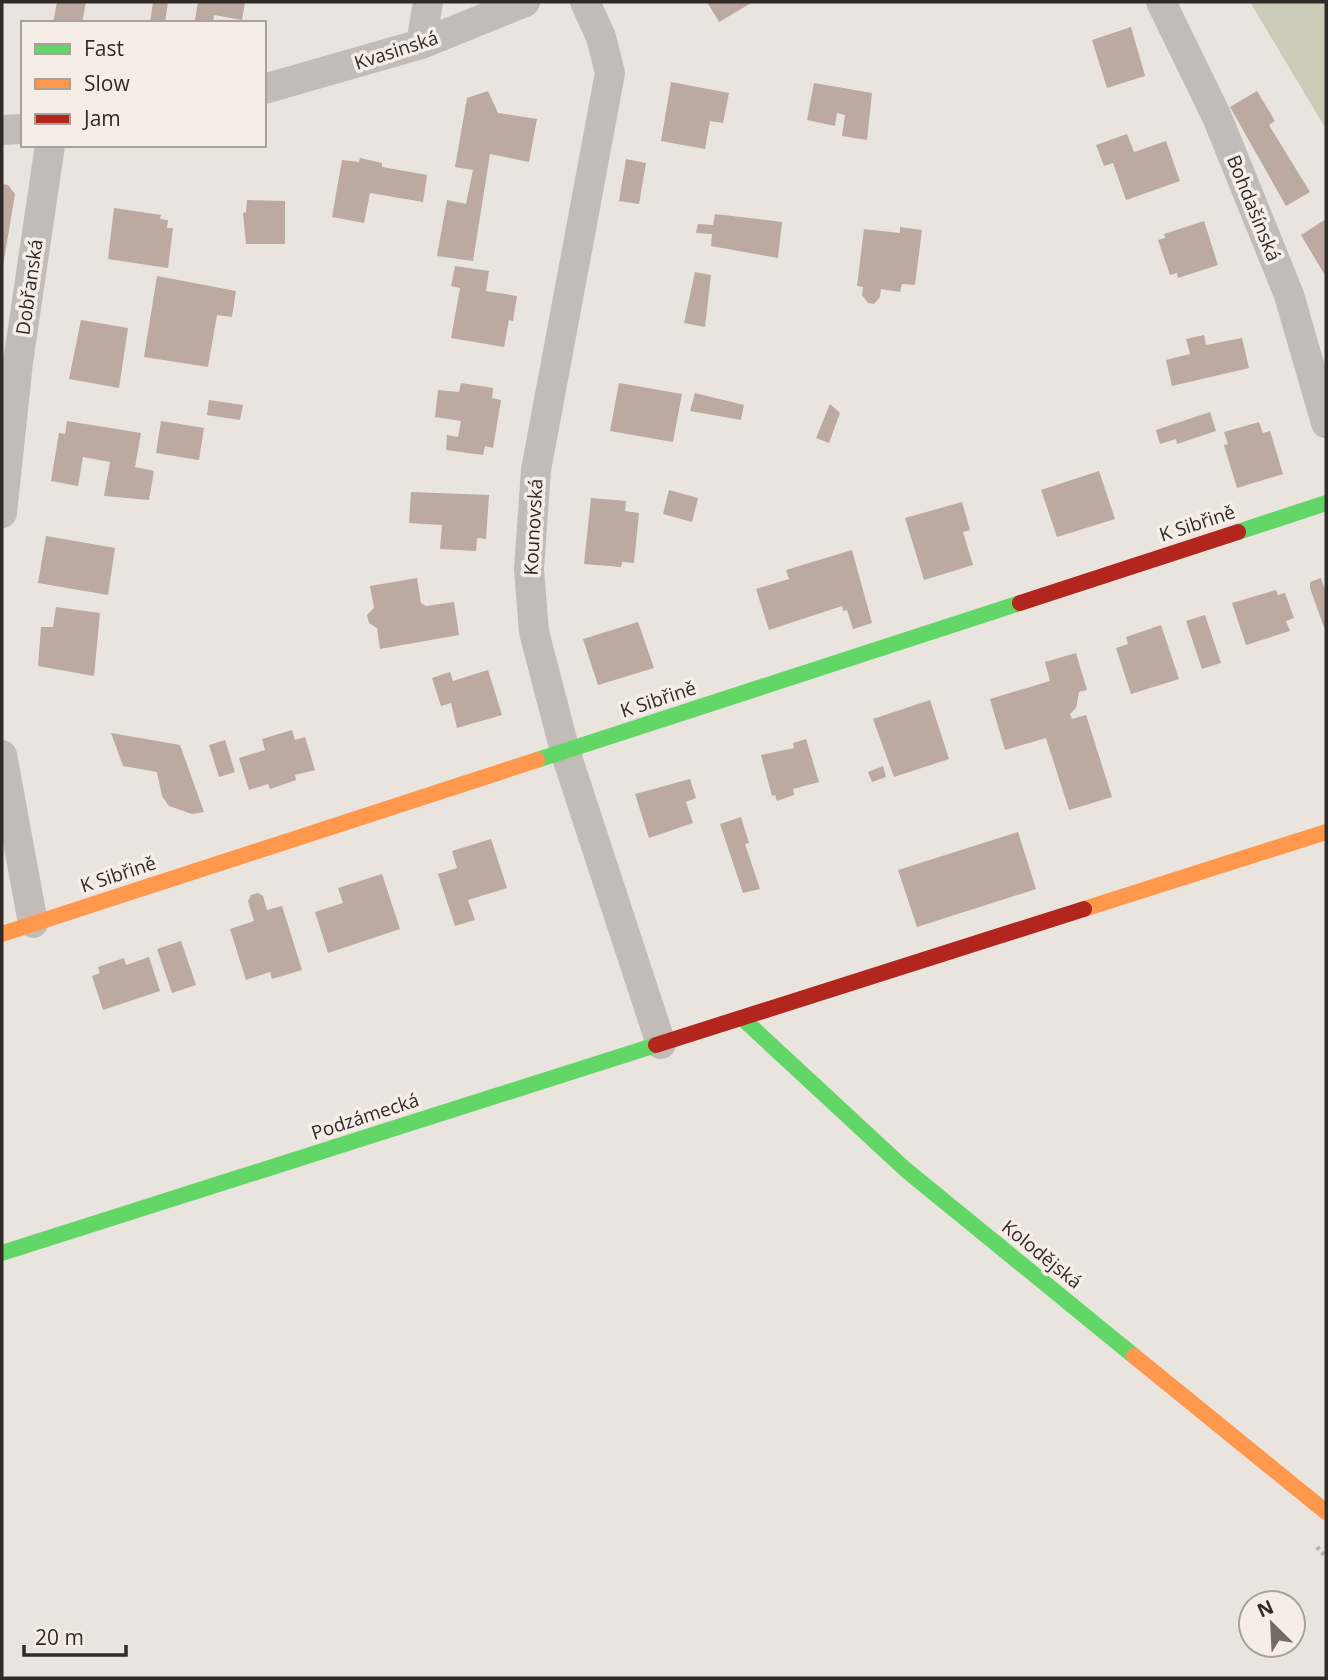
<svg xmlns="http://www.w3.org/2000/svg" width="1328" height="1680" font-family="'Open Sans',sans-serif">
<rect width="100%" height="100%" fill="#eae4de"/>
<!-- green -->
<path fill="#cbcdba" d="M 1250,2 L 1326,2 L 1326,129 Z"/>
<!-- building -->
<path fill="#bba9a2" d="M 57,2 L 86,2 L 82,23 L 53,23 Z
M 153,2 L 168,2 L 165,23 L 150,23 Z
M 198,2 L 245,2 L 242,20 L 214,15 L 213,23 L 195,20 Z
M 707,2 L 753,2 L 719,22 Z
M 1131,27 L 1145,76 L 1107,88 L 1092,40 Z
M 671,82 L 729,93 L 723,123 L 710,121 L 705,149 L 661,141 Z
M 814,83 L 872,93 L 867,140 L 842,136 L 845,115 L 837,113 L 835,126 L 807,120 Z
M 488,91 L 498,113 L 537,119 L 529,162 L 490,154 L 473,261 L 437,256 L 447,200 L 466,204 L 473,170 L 455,167 L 467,98 Z
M 1257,91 L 1275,121 L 1269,125 L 1310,192 L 1286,206 L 1230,107 Z
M 1127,134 L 1134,152 L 1166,141 L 1180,181 L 1126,200 L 1113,163 L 1104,166 L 1096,145 Z
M 360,158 L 382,163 L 382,167 L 427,175 L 423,202 L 370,193 L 364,223 L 332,217 L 342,160 L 359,162 Z
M 626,159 L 646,163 L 639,204 L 619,201 Z
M 2,184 L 8,185 L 15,194 L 3,266 Z
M 247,200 L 285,201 L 285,244 L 246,244 L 243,213 L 246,212 Z
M 114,208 L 161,215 L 160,219 L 168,220 L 167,228 L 173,228 L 168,268 L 108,259 Z
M 715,214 L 782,222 L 778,258 L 711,246 L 712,234 L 696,233 L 698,224 L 713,225 Z
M 1326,219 L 1326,277 L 1301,235 Z
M 1204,221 L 1218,265 L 1178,278 L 1177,273 L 1170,275 L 1158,240 L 1165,238 L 1164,234 Z
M 900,227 L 922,230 L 915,285 L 902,284 L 900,292 L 881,289 L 880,297 L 874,304 L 868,303 L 862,295 L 863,287 L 857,286 L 864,229 L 900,233 Z
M 455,266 L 489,271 L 486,291 L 517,296 L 513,321 L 509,320 L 504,347 L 451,338 L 460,288 L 451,286 Z
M 695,272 L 711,275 L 705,327 L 684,323 Z
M 157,276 L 236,291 L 232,317 L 217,315 L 208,367 L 144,357 Z
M 81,320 L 128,328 L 119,388 L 69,379 Z
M 1204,335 L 1206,345 L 1242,338 L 1249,368 L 1172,386 L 1166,360 L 1190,354 L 1186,339 Z
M 461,383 L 493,388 L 492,398 L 501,400 L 493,448 L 485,446 L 483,455 L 446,450 L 447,435 L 458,437 L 461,421 L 435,417 L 438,390 L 459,392 Z
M 619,383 L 682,394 L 673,442 L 610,431 Z
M 695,393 L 744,405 L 741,420 L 690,411 Z
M 209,400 L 243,405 L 240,420 L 207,415 Z
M 830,404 L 840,413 L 829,443 L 816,438 Z
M 1210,412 L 1216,431 L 1177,444 L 1176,439 L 1160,444 L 1156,430 Z
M 67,421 L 141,433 L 135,467 L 154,471 L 149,500 L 104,496 L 110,462 L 83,457 L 78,486 L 51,481 L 59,433 L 65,434 Z
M 161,421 L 204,428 L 199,460 L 156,453 Z
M 1259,422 L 1263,433 L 1270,431 L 1283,474 L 1237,488 L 1224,445 L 1228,444 L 1224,432 Z
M 1099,471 L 1115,519 L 1057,537 L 1041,490 Z
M 669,490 L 698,498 L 692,522 L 663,514 Z
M 411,492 L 489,495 L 486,539 L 477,538 L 476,551 L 440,549 L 442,525 L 409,523 Z
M 591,498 L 626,501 L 625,511 L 639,513 L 634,563 L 622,562 L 621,567 L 584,564 Z
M 962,502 L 970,530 L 963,532 L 973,565 L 924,580 L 905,518 Z
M 46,536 L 115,548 L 108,595 L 38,583 Z
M 852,550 L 872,623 L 853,629 L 847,610 L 843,611 L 842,606 L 769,630 L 756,589 L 789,579 L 786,570 Z
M 417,578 L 421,603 L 426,606 L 454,602 L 459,635 L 380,649 L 377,628 L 369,623 L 367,615 L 374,608 L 370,586 Z
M 1321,578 L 1326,594 L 1326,633 L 1310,588 L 1310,582 Z
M 1276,590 L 1278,595 L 1285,593 L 1294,618 L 1286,621 L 1290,631 L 1246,645 L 1232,603 Z
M 56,607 L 100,613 L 94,676 L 38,666 L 41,627 L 53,627 Z
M 1205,615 L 1221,663 L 1202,669 L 1186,621 Z
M 638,622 L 654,668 L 598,685 L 583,639 Z
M 1161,625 L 1179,679 L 1131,694 L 1116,648 L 1128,644 L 1126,637 Z
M 1076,653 L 1087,690 L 1079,692 L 1076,708 L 1070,714 L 1072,719 L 1086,715 L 1112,797 L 1069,810 L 1046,738 L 1005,750 L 990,699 L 1050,681 L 1045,662 Z
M 488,670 L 502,715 L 457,728 L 451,703 L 441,706 L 432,678 L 450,672 L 453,681 Z
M 930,700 L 949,759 L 894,777 L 873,719 Z
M 292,730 L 295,740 L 305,737 L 315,770 L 295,775 L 296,780 L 270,789 L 268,784 L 249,790 L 239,758 L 265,750 L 262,739 Z
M 111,733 L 180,745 L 204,812 L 192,814 L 169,806 L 162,796 L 157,772 L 123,766 Z
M 806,739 L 819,782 L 793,789 L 794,795 L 777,801 L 775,795 L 772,796 L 761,755 L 794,748 L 793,743 Z
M 225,740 L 235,772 L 219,777 L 209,745 Z
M 883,766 L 886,777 L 872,782 L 868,772 Z
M 690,779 L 696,798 L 686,802 L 693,823 L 649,838 L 635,794 Z
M 741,817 L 749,843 L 745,844 L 760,889 L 743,893 L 720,824 Z
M 1018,832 L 1036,889 L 917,927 L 898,870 Z
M 491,839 L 507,888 L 468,900 L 475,920 L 455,926 L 438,874 L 457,868 L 452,851 Z
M 382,874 L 400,929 L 328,953 L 315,912 L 343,903 L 338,888 Z
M 258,893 L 263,896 L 267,910 L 282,906 L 302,970 L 272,979 L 270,972 L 246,980 L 230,929 L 254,921 L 248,901 L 251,895 Z
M 181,941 L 196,985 L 172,993 L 157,949 Z
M 149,957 L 160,991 L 103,1010 L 92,976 L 100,973 L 98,967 L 124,958 L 126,965 Z"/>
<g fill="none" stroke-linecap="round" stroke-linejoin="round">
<!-- path -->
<path stroke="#bbb4b0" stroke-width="4.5" stroke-dasharray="3.5 3.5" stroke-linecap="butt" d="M 1317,1547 L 1326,1557"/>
<!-- street -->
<path stroke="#c2bcb8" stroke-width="30" d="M 585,2 L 601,37 L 610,73 L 536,470 L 529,569 L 534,632 L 565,751 L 661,1044
M 1161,2 L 1217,117 L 1289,295 L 1326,423
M 421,44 L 428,2
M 264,89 L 421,44 L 525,2
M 2,130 L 23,129
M 2,513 L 18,362 L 50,145
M 2,755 L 33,923"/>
<!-- fast -->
<path stroke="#63d668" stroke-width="16" d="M 1238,532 L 1326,503
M 537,760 L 1020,603
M 742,1018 L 906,1170 L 1134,1356
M 2,1253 L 656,1045"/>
<!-- slow -->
<path stroke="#ff974d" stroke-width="16" d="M 1084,909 L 1326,832
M 2,934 L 537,760
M 1134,1356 L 1326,1512"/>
<!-- jam -->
<path stroke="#b3261e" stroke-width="16" d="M 1020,603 L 1238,532
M 656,1045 L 1084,909"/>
</g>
<g text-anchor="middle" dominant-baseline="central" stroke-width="7" stroke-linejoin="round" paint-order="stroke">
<!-- street labels -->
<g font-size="19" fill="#322a27" stroke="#f6eee6">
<text transform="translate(396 50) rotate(-18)">Kvasinská</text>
<text transform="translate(1254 208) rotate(68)">Bohdašínská</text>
<text transform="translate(29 287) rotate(-82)">Dobřanská</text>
<text transform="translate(1197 523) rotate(-18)">K Sibřině</text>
<text transform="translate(533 527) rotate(-87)">Kounovská</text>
<text transform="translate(658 699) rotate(-18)">K Sibřině</text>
<text transform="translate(118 874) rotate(-18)">K Sibřině</text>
<text transform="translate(365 1116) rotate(-18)">Podzámecká</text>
<text transform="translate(1042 1254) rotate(39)">Kolodějská</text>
</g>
</g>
<!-- border -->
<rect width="1328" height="1680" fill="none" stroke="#322a27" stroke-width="7"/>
<!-- legend -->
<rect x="21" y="21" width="245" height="126" fill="#f6eee6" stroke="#a8a09a" stroke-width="2"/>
<rect x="35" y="44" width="35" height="10" fill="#63d668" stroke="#a8a09a" stroke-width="2"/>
<text x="84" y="56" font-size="21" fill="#322a27">Fast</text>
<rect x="35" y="79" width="35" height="10" fill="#ff974d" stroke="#a8a09a" stroke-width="2"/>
<text x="84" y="91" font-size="21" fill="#322a27">Slow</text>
<rect x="35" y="114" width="35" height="10" fill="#b3261e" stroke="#a8a09a" stroke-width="2"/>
<text x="84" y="126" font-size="21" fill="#322a27">Jam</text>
<!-- north arrow -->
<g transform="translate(1272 1624) rotate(336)"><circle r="33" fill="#f6eee6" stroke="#a8a09a" stroke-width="2"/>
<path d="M0-5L12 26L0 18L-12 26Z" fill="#726b67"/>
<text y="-10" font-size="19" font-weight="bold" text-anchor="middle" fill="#322a27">N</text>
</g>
<!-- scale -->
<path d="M24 1645v10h102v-10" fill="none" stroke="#322a27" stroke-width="3.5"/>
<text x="35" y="1645" font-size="21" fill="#322a27" stroke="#f6eee6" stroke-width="5" paint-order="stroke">20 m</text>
</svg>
